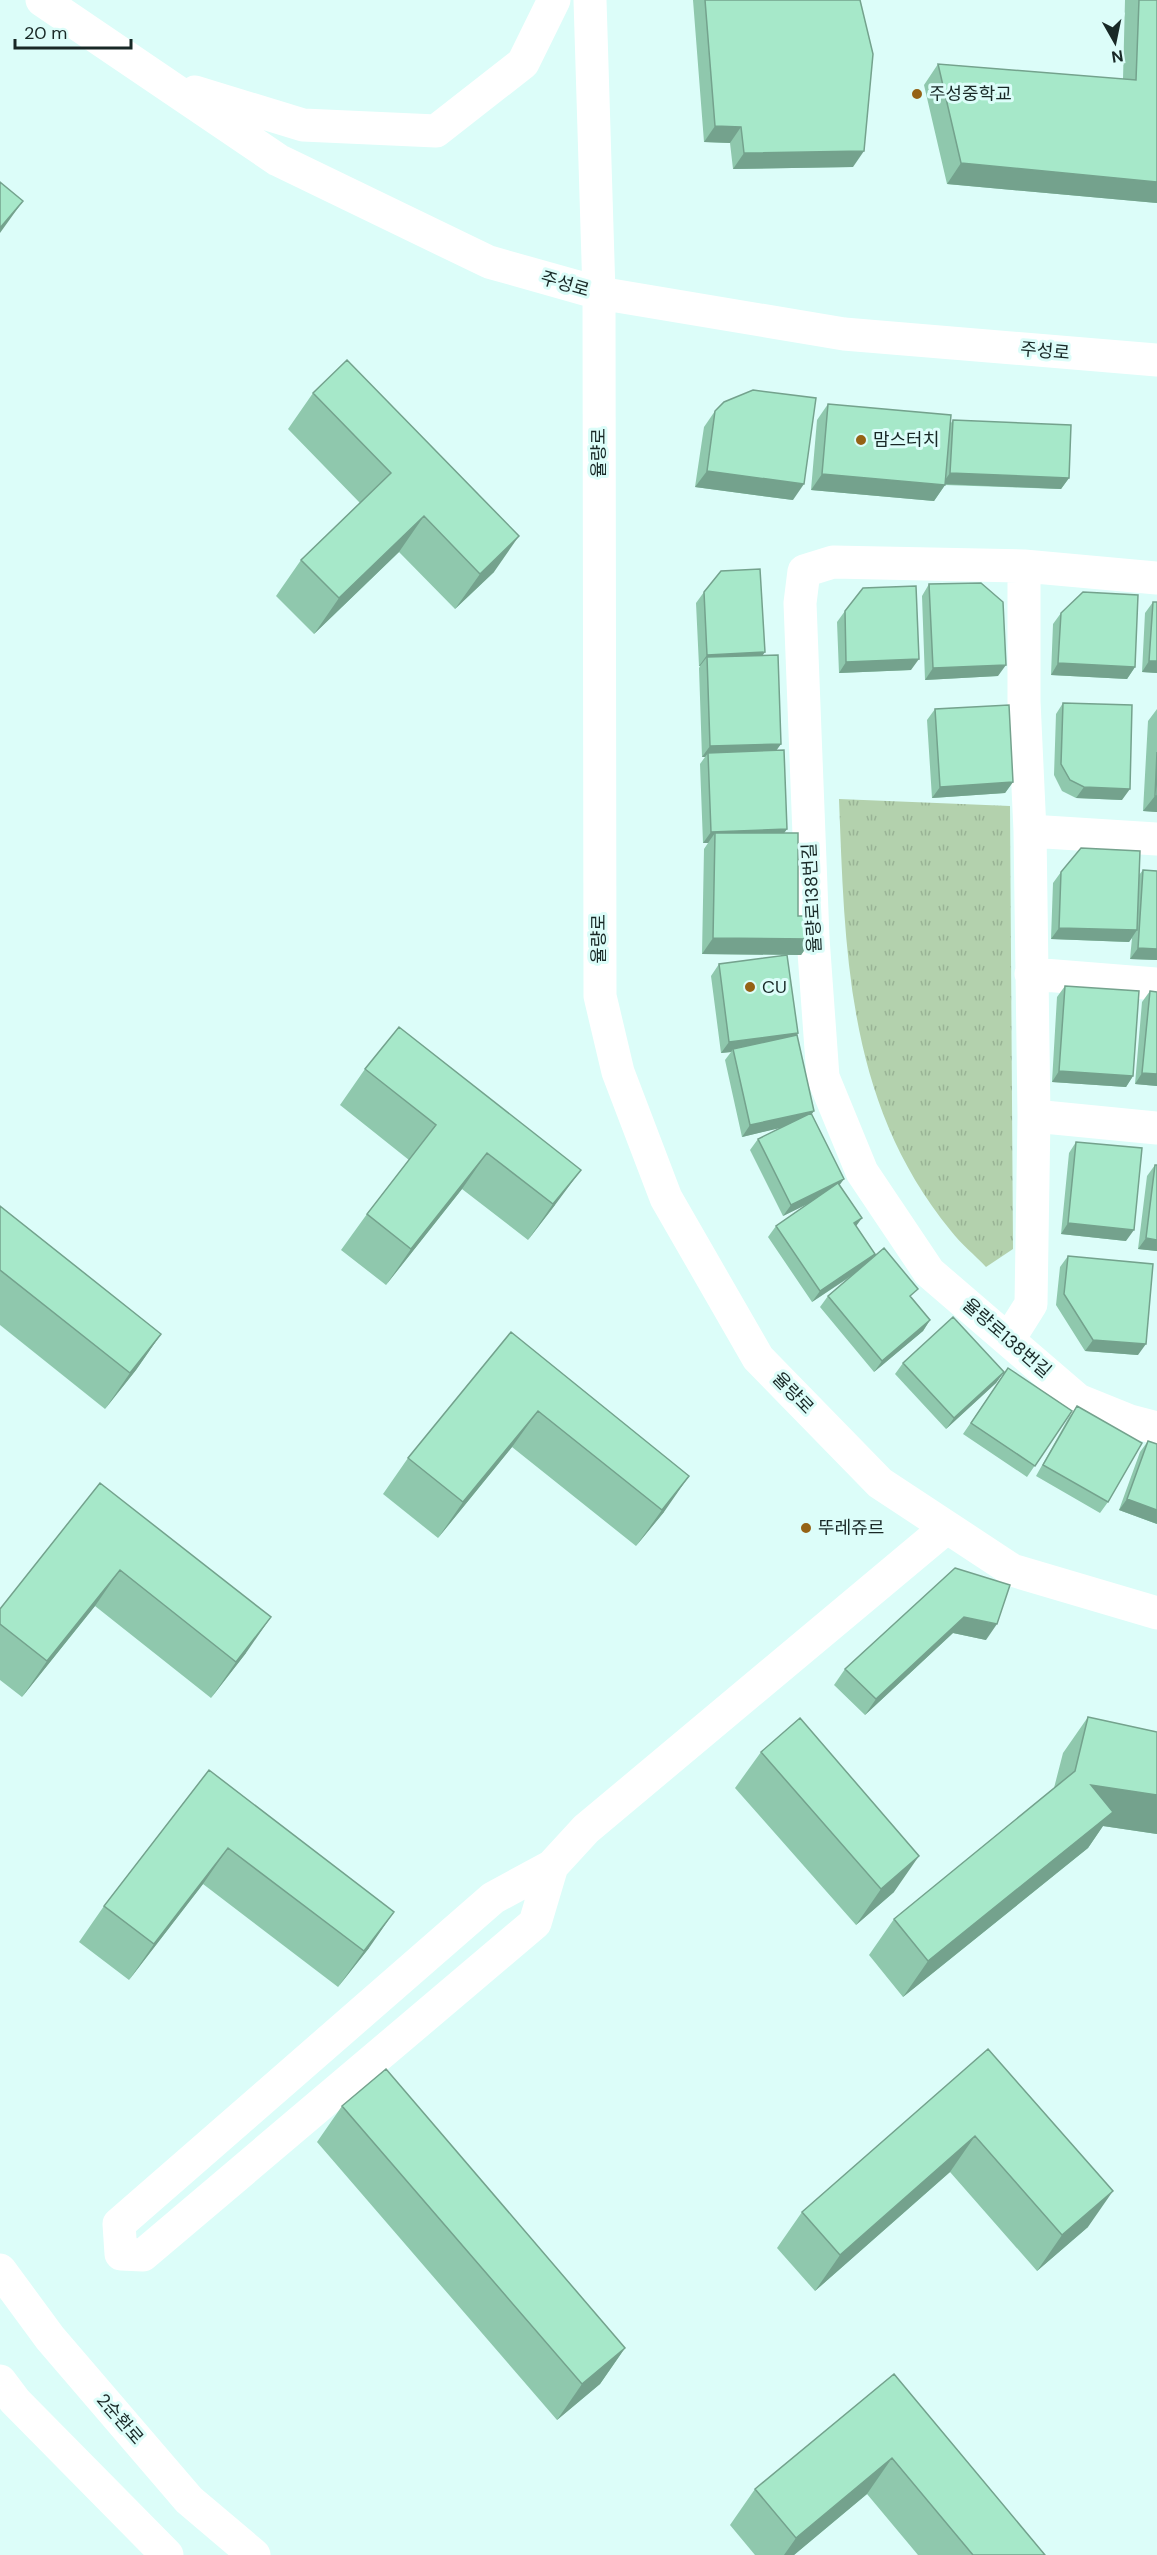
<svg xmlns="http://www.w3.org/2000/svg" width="1157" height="2555" font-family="'DM Sans','Noto Sans KR',sans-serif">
<defs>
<pattern id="park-tufts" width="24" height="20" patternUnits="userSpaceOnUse" patternTransform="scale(1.5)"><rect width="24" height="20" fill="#b3d1ad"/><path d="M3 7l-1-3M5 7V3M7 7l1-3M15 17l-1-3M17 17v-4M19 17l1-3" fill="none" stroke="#99b395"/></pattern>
</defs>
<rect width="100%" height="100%" fill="#dcfdf9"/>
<!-- park -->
<path fill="url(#park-tufts)" d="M 839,799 L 1010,806 L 1013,1249 L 986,1267 C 975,1255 961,1244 951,1231 C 847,1104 845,954 839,799 Z"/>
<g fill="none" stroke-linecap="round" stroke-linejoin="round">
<!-- minor -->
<path stroke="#fff" stroke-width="33" d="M 42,0 L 278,160 L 489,262 L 599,293 L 844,334 L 1157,360
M 590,0 L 599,293 L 600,996 L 618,1072 L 666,1198 L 758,1358 L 880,1483 L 1012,1570 L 1157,1613
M 195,92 L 303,125 L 436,131 L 523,63 L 554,0
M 1157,578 L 1024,566 L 833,562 L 804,571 L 800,603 L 813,938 L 823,1077 L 862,1172 L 929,1272 L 1078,1400 L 1130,1421 L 1157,1428
M 1030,831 L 1157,839
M 1031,974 L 1157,984
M 1034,1116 L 1157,1128
M 1009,1339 L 1031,1304 L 1034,1116 L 1030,831 L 1024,701 L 1024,566
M 552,1866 L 535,1923 L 143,2255 L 121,2254 L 119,2224 L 493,1898 L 552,1866 L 586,1829 L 947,1527
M 0,2270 L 50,2338 L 189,2500 L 254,2555
M 0,2381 L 15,2401 L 167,2555"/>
</g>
<!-- wall -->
<path fill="#8fc8ad" d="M 693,0 L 860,0 L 853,167 L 733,169 L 730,143 L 704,142 Z
M 1125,0 L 1157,0 L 1157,203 L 947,184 L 924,85 L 938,64 L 1123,79 Z
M 313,393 L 494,572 L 455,609 L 399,552 L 314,634 L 276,596 L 301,560 L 360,503 L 288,429 Z
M 828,404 L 951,423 L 953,420 L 1069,478 L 1061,489 L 945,485 L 934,501 L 811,490 L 817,420 Z
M 715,411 L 793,500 L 695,487 L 704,427 Z
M 929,584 L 998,676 L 925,680 L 922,596 Z
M 704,592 L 763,655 L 781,744 L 776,750 L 787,829 L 784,833 L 798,916 L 812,939 L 801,955 L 702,954 L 704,849 L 708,843 L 703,843 L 700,764 L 705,757 L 702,757 L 699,668 L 700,666 L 699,666 L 696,603 Z
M 1153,602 L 1157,673 L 1142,672 L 1145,613 Z
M 845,611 L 911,670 L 839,673 L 837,622 Z
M 1061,613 L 1135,667 L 1127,679 L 1051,675 L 1053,624 Z
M 1063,703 L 1122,800 L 1076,798 L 1062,791 L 1054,775 L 1056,714 Z
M 935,709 L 1013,782 L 1005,793 L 932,798 L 927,720 Z
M 1157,709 L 1157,812 L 1143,811 L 1148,721 Z
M 1143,870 L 1157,871 L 1157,960 L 1130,959 L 1132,938 L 1129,942 L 1051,939 L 1053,883 L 1061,872 L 1139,875 Z
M 719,964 L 797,1035 L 814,1111 L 811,1114 L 856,1226 L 875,1254 L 871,1259 L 912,1298 L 930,1320 L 923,1331 L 874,1372 L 820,1307 L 828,1296 L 853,1275 L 812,1302 L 768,1237 L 776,1226 L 809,1203 L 783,1216 L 750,1150 L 758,1139 L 782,1127 L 742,1137 L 725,1060 L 731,1052 L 721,1053 L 711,976 Z
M 1065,986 L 1133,1076 L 1126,1087 L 1052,1082 L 1057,997 Z
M 1150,991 L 1157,1086 L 1135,1084 L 1142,1002 Z
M 399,1027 L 555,1205 L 528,1240 L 462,1189 L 386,1285 L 341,1250 L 367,1214 L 409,1160 L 340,1105 L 365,1069 Z
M 1076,1142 L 1126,1241 L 1061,1234 L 1069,1153 Z
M 1155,1165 L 1157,1165 L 1157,1251 L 1138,1249 L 1147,1176 Z
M 0,1206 L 161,1334 L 136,1370 L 105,1409 L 0,1325 Z
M 1068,1256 L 1138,1355 L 1085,1351 L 1056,1305 L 1060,1267 Z
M 511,1332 L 664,1512 L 636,1546 L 512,1447 L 438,1538 L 383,1494 L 408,1458 Z
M 903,1363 L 1004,1372 L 996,1383 L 946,1429 L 895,1374 Z
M 1008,1368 L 1072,1411 L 1027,1477 L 963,1434 Z
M 1077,1406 L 1108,1502 L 1100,1513 L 1036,1476 L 1069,1417 Z
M 1148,1441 L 1157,1524 L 1119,1510 L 1140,1452 Z
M 100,1483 L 246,1653 L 211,1698 L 95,1606 L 22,1697 L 0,1680 L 0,1609 Z
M 955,1568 L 986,1640 L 953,1633 L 865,1715 L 834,1685 L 845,1669 Z
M 1088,1717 L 1157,1732 L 1157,1834 L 1103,1826 L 1088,1848 L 903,1997 L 869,1955 L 894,1919 L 1054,1788 L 1063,1753 Z
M 761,1752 L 894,1892 L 856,1925 L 735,1788 Z
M 209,1770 L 369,1948 L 338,1987 L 203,1884 L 129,1980 L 79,1942 L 104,1906 Z
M 988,2049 L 1088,2227 L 1037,2271 L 950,2172 L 815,2291 L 777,2248 L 802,2212 Z
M 342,2106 L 625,2348 L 600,2384 L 557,2420 L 317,2142 Z
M 894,2374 L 1045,2555 L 918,2555 L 867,2494 L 794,2555 L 755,2555 L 730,2525 L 755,2489 Z"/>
<!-- shaded-wall -->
<path fill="#74a28d" d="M 715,126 L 741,127 L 730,143 L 704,142 Z
M 864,151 L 853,167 L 733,169 L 744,153 Z
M 961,163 L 1157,182 L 1157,203 L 947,184 Z
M 23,201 L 0,233 L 0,228 Z
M 707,471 L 804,484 L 793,500 L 695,487 Z
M 950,473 L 1069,478 L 1061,489 L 942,484 Z
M 822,474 L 945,485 L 934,501 L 811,490 Z
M 424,516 L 399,552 L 314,634 L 339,598 Z
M 519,536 L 494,572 L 455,609 L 480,574 Z
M 765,652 L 757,663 L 707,657 L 700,666 L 699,666 L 707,655 Z
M 919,659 L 911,670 L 839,673 L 846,662 Z
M 1149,661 L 1157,661 L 1157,673 L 1142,672 Z
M 1058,663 L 1135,667 L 1127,679 L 1051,675 Z
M 1006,665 L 998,676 L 925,680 L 933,668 Z
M 781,744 L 773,755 L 708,753 L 705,757 L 702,757 L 710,746 Z
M 1013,782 L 1005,793 L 932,798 L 940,787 Z
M 1084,787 L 1130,789 L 1122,800 L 1076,798 Z
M 1155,796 L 1157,796 L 1157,812 L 1143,811 Z
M 787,829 L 779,840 L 715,833 L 708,843 L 703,843 L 711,832 Z
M 1059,928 L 1137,930 L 1129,942 L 1051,939 Z
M 713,938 L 812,939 L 801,955 L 702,954 Z
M 1138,948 L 1157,949 L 1157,960 L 1130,959 Z
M 798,1033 L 790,1044 L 733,1049 L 731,1052 L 721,1053 L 729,1042 Z
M 1059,1071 L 1133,1076 L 1126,1087 L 1052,1082 Z
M 1142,1073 L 1157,1074 L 1157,1086 L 1135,1084 Z
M 814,1111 L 806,1122 L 742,1137 L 750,1125 Z
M 487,1153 L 462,1189 L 386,1285 L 411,1249 Z
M 581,1170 L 555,1205 L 528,1240 L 553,1204 Z
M 844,1179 L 836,1190 L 783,1216 L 791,1205 Z
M 862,1218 L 854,1229 L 854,1223 Z
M 1068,1223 L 1134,1230 L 1126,1241 L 1061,1234 Z
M 1146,1238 L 1157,1240 L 1157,1251 L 1138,1249 Z
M 875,1254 L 867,1265 L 812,1302 L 820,1291 Z
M 930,1320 L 923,1331 L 874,1372 L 882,1361 Z
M 161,1334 L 136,1370 L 105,1409 L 130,1373 Z
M 1093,1340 L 1146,1344 L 1138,1355 L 1085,1351 Z
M 1004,1372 L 996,1383 L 946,1429 L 954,1418 Z
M 538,1411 L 512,1447 L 438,1538 L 463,1502 Z
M 689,1476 L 664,1512 L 636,1546 L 662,1510 Z
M 1127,1499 L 1157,1510 L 1157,1524 L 1119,1510 Z
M 120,1570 L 95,1606 L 22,1697 L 47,1661 Z
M 271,1617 L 246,1653 L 211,1698 L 236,1662 Z
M 964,1617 L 997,1624 L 986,1640 L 953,1633 L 865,1715 L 876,1699 Z
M 1091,1785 L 1157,1795 L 1157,1834 L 1103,1826 L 1088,1848 L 903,1997 L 928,1961 Z
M 228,1848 L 203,1884 L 129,1980 L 154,1944 Z
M 919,1856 L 894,1892 L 856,1925 L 881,1889 Z
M 394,1912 L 369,1948 L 338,1987 L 364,1951 Z
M 975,2136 L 950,2172 L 815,2291 L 840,2255 Z
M 1113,2191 L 1088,2227 L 1037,2271 L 1062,2235 Z
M 625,2348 L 600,2384 L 557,2420 L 582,2384 Z
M 892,2458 L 867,2494 L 794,2555 L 784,2555 L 796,2538 Z"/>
<!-- building -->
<path fill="#a6e8c9" stroke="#74a28d" stroke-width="1.5" d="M 705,0 L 860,0 L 873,54 L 864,151 L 744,153 L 741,127 L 715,126 Z
M 1139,0 L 1157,0 L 1157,182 L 961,163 L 938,64 L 1136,80 Z
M 0,182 L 23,201 L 0,228 Z
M 347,360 L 519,536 L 480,574 L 424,516 L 339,598 L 301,560 L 391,473 L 313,393 Z
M 753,390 L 816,398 L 804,484 L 707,471 L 715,411 L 724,402 Z
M 828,404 L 951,415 L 945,485 L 822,474 Z
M 953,420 L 1071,425 L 1069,478 L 950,473 Z
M 760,569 L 765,652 L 707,655 L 704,592 L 721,571 Z
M 981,583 L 1003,602 L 1006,665 L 933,668 L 929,584 Z
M 916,586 L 919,659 L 846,662 L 845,611 L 863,588 Z
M 1083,592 L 1138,595 L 1135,667 L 1058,663 L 1061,613 Z
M 1153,602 L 1157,602 L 1157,661 L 1149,661 Z
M 778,655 L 781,744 L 710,746 L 707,657 Z
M 1063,703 L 1132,705 L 1130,789 L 1084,787 L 1070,780 L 1061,764 Z
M 1009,705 L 1013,782 L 940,787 L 935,709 Z
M 784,750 L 787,829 L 711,832 L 708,753 Z
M 1157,752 L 1157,796 L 1155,796 Z
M 715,833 L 798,833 L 798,916 L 812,916 L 812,939 L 713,938 Z
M 1081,848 L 1140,851 L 1137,930 L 1059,928 L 1061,872 Z
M 1143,870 L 1157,871 L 1157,949 L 1138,948 Z
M 787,955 L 798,1033 L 729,1042 L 719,964 Z
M 1065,986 L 1139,991 L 1133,1076 L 1059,1071 Z
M 1150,991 L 1157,992 L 1157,1074 L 1142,1073 Z
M 399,1027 L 581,1170 L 553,1204 L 487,1153 L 411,1249 L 367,1214 L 436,1125 L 365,1069 Z
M 797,1035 L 814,1111 L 750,1125 L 733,1049 Z
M 811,1113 L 844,1179 L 791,1205 L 758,1139 Z
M 1076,1142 L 1142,1148 L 1134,1230 L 1068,1223 Z
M 1155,1165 L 1157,1165 L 1157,1240 L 1146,1238 Z
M 838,1183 L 862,1218 L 854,1223 L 875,1254 L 820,1291 L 776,1226 Z
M 0,1206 L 161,1334 L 130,1373 L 0,1270 Z
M 884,1248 L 918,1289 L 910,1296 L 930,1320 L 882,1361 L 828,1296 Z
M 1068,1256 L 1153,1264 L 1146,1344 L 1093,1340 L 1064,1294 Z
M 953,1317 L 1004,1372 L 954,1418 L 903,1363 Z
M 511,1332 L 689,1476 L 662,1510 L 538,1411 L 463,1502 L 408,1458 Z
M 1008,1368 L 1072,1411 L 1035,1466 L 971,1423 Z
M 1077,1406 L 1142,1443 L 1108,1502 L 1043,1465 Z
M 1148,1441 L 1157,1444 L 1157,1510 L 1127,1499 Z
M 100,1483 L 271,1617 L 236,1662 L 120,1570 L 47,1661 L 0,1624 L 0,1609 Z
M 955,1568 L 1010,1585 L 997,1624 L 964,1617 L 876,1699 L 845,1669 Z
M 1088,1717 L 1157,1732 L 1157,1795 L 1091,1785 L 1113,1812 L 928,1961 L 894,1919 L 1075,1771 Z
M 800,1718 L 919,1856 L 881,1889 L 761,1752 Z
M 209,1770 L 394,1912 L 364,1951 L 228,1848 L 154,1944 L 104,1906 Z
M 988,2049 L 1113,2191 L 1062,2235 L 975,2136 L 840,2255 L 802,2212 Z
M 386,2069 L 625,2348 L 582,2384 L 342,2106 Z
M 894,2374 L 1045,2555 L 973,2555 L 892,2458 L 796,2538 L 755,2489 Z"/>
<!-- markers -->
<g fill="#956215" stroke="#dcfdf9" stroke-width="2">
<circle cx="917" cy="94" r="6"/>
<circle cx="861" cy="440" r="6"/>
<circle cx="750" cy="987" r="6"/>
<circle cx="806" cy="1528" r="6"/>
</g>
<g text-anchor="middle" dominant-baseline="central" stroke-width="6" stroke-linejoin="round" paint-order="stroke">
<!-- poi labels -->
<g font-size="18" fill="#182826" stroke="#dcfdf9" text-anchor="start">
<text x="929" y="94">주성중학교</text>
<text x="873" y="440">맘스터치</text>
<text x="762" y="987">CU</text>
<text x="818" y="1528">뚜레쥬르</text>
</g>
<!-- street labels -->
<g font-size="18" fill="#182826" stroke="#dcfdf9">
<text transform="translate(565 284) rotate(16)">주성로</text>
<text transform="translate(1045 351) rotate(5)">주성로</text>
<text transform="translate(599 453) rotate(-90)">율량로</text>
<text transform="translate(812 898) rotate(-93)">율량로138번길</text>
<text transform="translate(599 939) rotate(-90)">율량로</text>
<text transform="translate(1007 1338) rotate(41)">율량로138번길</text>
<text transform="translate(793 1393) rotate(46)">율량로</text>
<text transform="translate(120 2419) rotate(49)">2순환로</text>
</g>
</g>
<!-- north arrow -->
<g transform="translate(1115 42) rotate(171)" stroke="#dcfdf9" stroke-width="4.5" paint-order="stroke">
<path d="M0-4.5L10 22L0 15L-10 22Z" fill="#182826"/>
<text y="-9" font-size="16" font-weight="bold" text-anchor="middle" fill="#182826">N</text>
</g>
<!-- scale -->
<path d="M15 39v9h116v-9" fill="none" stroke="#182826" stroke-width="3"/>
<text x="24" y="39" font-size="18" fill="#182826" stroke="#dcfdf9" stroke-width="4.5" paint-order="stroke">20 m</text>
</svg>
